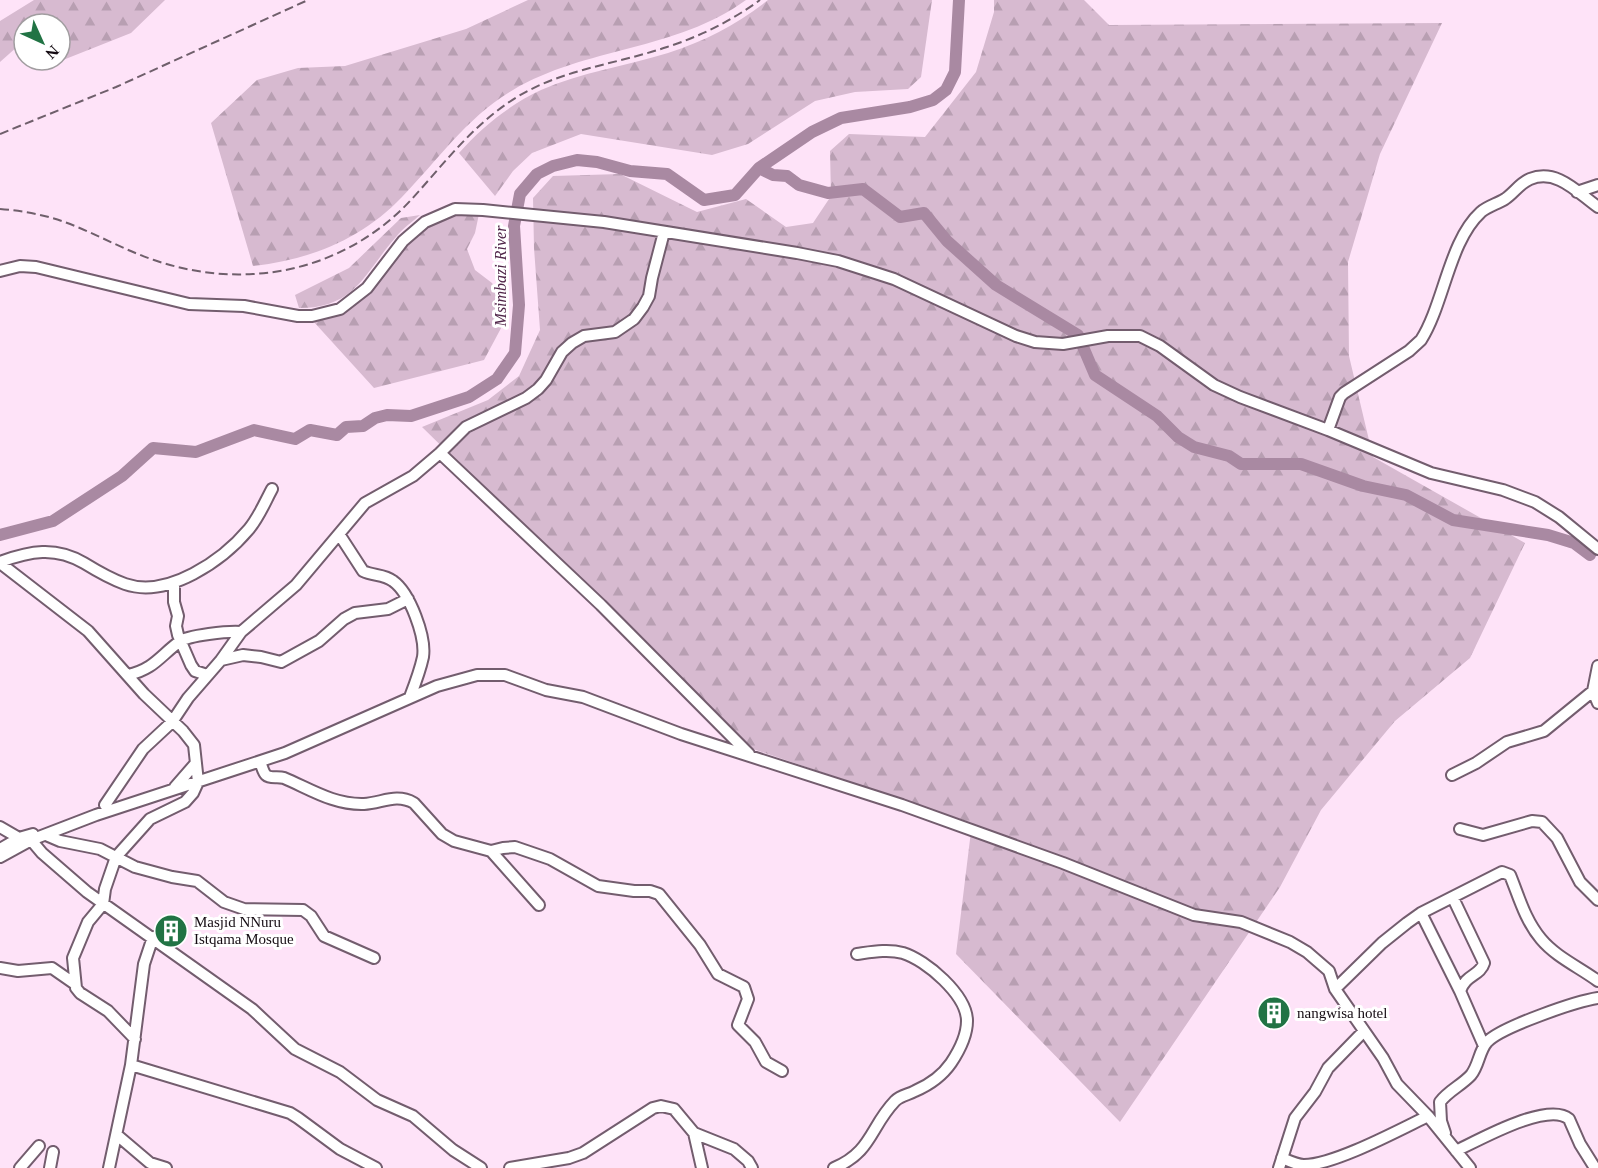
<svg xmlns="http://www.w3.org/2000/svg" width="1598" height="1168" font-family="'Times New Roman',serif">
<defs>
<pattern id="forest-firs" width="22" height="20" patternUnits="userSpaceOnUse" patternTransform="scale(1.5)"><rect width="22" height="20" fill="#d7bad0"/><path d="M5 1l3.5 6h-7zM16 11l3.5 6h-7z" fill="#b89fb2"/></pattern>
</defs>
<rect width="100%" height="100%" fill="#fee3f8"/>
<!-- forest -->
<path fill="url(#forest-firs)" d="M 34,0 L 165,0 L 131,33 L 63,60 L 60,55 L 60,24 L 24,24 L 24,45 L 18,46 L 0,62 L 0,21 Z
M 528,0 L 746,0 C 676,51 585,47 513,90 C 467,117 439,159 402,197 C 362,239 310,260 253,266 L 211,123 L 257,80 L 298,68 L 345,66 L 466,29 Z
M 768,0 L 932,0 L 921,77 L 908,89 L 855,92 L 815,101 L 748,144 L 712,155 L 581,134 L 532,153 L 513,171 L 495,196 L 459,153 C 482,127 509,105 541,90 C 582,72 626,66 668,53 C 705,41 738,24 768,0 Z
M 994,0 L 1084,0 L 1109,25 L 1442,23 L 1380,154 L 1348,262 L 1349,356 L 1373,457 L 1525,543 L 1470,658 L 1395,721 L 1321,810 L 1280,887 L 1120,1122 L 956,954 L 972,823 L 750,748 L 422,427 L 488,400 L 519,376 L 540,330 L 534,248 L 533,198 L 553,176 L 620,174 L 697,212 L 746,199 L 786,227 L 813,223 L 831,196 L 830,151 L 849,134 L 925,137 L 976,72 L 994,12 Z
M 456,214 L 479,214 L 475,233 L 467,249 L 475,270 L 492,283 L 506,305 L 507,317 L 484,360 L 374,388 L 313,321 C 341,316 365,302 383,277 C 391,266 397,253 408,243 C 422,229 438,222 456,214 Z
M 420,215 C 412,222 403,228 396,237 C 364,273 356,308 299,308 L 295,295 L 349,268 L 401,218 Z"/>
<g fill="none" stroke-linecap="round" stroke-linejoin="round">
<!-- river -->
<path stroke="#a989a2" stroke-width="12" d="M 759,168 L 773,175 L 787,176 L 799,185 L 828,193 L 863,189 L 900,217 L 924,213 L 947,241 L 996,285 L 1078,335 L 1095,375 L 1157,416 L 1178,437 L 1194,447 L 1229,456 L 1241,464 L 1301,464 L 1363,486 L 1406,495 L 1453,520 L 1548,535 L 1574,543 L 1590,555
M 0,535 L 53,521 L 122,476 L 153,448 L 196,452 L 254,430 L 295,439 L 310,430 L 337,435 L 346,427 L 363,426 L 375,418 L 387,415 L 411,416 L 469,397 L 497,379 L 515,353 L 519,305 L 514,226 L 520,194 L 537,174 L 553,166 L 577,160 L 597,162 L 630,171 L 667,174 L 704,200 L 735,195 L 759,168 L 812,132 L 841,118 L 910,107 L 933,100 L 946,90 L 955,72 L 959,0"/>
<defs>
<path id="minor" d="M 1577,192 L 1598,185
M 0,271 L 20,266 L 36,267 L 189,304 L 244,306 L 298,316 L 312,316 L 340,309 L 367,288 L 403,241 L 425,222 L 455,209 L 483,210 L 604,222 L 797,253 L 838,261 L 894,279 L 1016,336 L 1035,342 L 1063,344 L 1108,336 L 1140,336 L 1160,346 L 1214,385 L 1240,397 L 1328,430 L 1431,473 L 1503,490 L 1535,502 L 1559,517 L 1598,549
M 1328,430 L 1340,397 L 1344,393 L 1409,351 L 1421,340 C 1444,304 1449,241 1481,212 C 1488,206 1497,204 1505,199 C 1514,193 1520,183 1530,179 C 1557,168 1578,193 1598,207
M 440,453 L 601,605 L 749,754
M 339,534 L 363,571 C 373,576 384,574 393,581 C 410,593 426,637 423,657 C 420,671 415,684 410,697
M 0,562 C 30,551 55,546 84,563 C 97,571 111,579 125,584 C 168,599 223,560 249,529 C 259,517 265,502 272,489
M 0,563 L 88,631 L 144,694 L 183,731 L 194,745 L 198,782 L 193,793 L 185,802 L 150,819 L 116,857 L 105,889 L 103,904 L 88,922 L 73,958 L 76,988 L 80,993 L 108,1011 L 135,1039
M 174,583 L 174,602 L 178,616 L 176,626 L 178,635 L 191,665 L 195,671 L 207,675
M 221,660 L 243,655 L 261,657 L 281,662 L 319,641 L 344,619 L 355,613 L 388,609 L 408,599
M 1598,666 L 1593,691 L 1598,703
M 128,675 C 154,669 160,656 179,642 C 188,635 229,631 241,632
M 260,762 C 262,766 263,772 266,775 C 270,779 278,776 284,778 C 310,789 334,805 364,804 C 382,803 396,793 414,803 L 442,834 L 454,841 L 491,851 L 539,905
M 1452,775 L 1476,763 L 1507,742 L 1544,731 L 1593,691
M 175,787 L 196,763
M 105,805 L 143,749 L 172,722 L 188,698 L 221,660 L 241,632 L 296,585 L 365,503 L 413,476 L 440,453 L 466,427 L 526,398 L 538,389 L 546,380 L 562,352 L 572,343 L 584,336 L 615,332 L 634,319 L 643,307 L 649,296 L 652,278 L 664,232
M 0,827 L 19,838
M 1460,829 L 1483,835 L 1532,821 L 1542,822 L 1557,838 L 1580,882 L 1598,900
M 46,835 L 60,841 L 100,849 L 135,867 L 172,877 L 197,881 L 224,902 L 244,909 L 303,910 L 311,916 L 324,936 L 374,958
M 31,840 L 42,853 L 87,892 L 252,1009 L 295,1049 L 340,1072 L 377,1100 L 413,1116 L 453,1150 L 481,1168
M 0,849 L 19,838 L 33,834
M 491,851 L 503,848 L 515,847 L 550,859 L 598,886 L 634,891 L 650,891 L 659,894 L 700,945 L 718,974 L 744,987 L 748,999 L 738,1025 L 755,1042 L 766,1062 L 782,1071
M 0,857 L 31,840 L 96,815 L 285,753 L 437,686 L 477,675 L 505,675 L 546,690 L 583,697 L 681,734 L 902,805 L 1063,863 L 1194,915 L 1241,922 L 1290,942 L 1307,952 L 1329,971 L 1335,989 L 1383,1058 L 1397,1084 L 1428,1116 L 1470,1168
M 1453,898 L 1484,963 C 1480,976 1466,974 1460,991
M 1421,913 L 1460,991 L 1484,1046
M 0,968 L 18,971 L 52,968 L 75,984
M 1335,989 L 1382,943 L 1407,923 L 1421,913 L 1502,872 L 1510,875 C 1519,897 1525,920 1541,939 C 1556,957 1579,967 1598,981
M 131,1065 L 290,1113 L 298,1118 L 340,1149 L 376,1168
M 694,1133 L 702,1168
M 1445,1133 L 1441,1121 L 1440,1102 C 1448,1091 1462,1085 1471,1075 C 1479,1065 1479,1051 1487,1042 C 1501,1027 1577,1001 1598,998
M 117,1135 L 150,1163 L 166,1168
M 1456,1151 C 1479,1140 1548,1101 1569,1119 L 1580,1144 L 1595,1168
M 1282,1158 C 1289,1161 1297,1165 1304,1165 C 1334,1165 1399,1130 1428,1116
M 20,1168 L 39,1146
M 50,1168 L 53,1152
M 109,1168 L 131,1065 L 144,964 L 153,937
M 510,1168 L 569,1158 L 583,1153 L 653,1108 L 661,1106 L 674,1109 L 694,1133 L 734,1149 L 748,1161 L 752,1168
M 834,1168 C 872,1152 870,1127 895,1101 C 901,1095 908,1095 915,1091 C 929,1085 942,1076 951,1063 C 959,1051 967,1035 967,1021 C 967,995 926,960 903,953 C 888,949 872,952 857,954
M 1279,1168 L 1295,1118 L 1315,1092 L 1328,1068 L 1364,1031"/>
</defs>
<!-- minor casing -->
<use href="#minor" stroke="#735d6e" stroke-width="14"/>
<!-- minor -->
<use href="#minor" stroke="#fff" stroke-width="10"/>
<!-- rail -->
<path stroke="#6f5f6b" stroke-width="2" stroke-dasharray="9 4.5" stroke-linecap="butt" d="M 0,134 L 116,87 L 308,0
M 0,209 C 26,211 51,216 75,226 C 102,237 127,251 154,260 C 186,271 219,276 253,274 C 312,271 369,245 410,201 C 444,164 473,124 517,97 C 563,69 617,64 667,47 C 701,36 731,21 760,0"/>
</g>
<!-- icons -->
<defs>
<symbol id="building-disc" viewBox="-11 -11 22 22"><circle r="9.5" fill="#217344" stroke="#fff"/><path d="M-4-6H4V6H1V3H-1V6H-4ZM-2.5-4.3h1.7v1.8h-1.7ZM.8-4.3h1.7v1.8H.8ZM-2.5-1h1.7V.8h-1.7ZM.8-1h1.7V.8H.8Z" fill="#fff"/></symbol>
</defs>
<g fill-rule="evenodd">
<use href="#building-disc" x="152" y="912" width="38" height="38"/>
<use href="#building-disc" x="1255" y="994" width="38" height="38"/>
</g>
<g text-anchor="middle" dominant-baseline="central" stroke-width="6" stroke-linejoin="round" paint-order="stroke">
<!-- poi labels -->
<g font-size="15" fill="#140b12" stroke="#fff" text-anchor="start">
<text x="194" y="922">Masjid NNuru<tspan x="194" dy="17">Istqama Mosque</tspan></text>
<text x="1297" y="1013">nangwisa hotel</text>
</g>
<!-- water labels -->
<g font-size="16" font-style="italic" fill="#502549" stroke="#fff">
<text transform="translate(500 276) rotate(-90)">Msimbazi River</text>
</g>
</g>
<!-- north arrow -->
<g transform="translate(42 42) rotate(135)"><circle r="28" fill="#ffffff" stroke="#a19da0" stroke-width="1.5"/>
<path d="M0-4.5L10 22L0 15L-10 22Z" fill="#217344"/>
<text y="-9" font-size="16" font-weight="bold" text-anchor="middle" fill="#140b12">N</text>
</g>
</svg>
